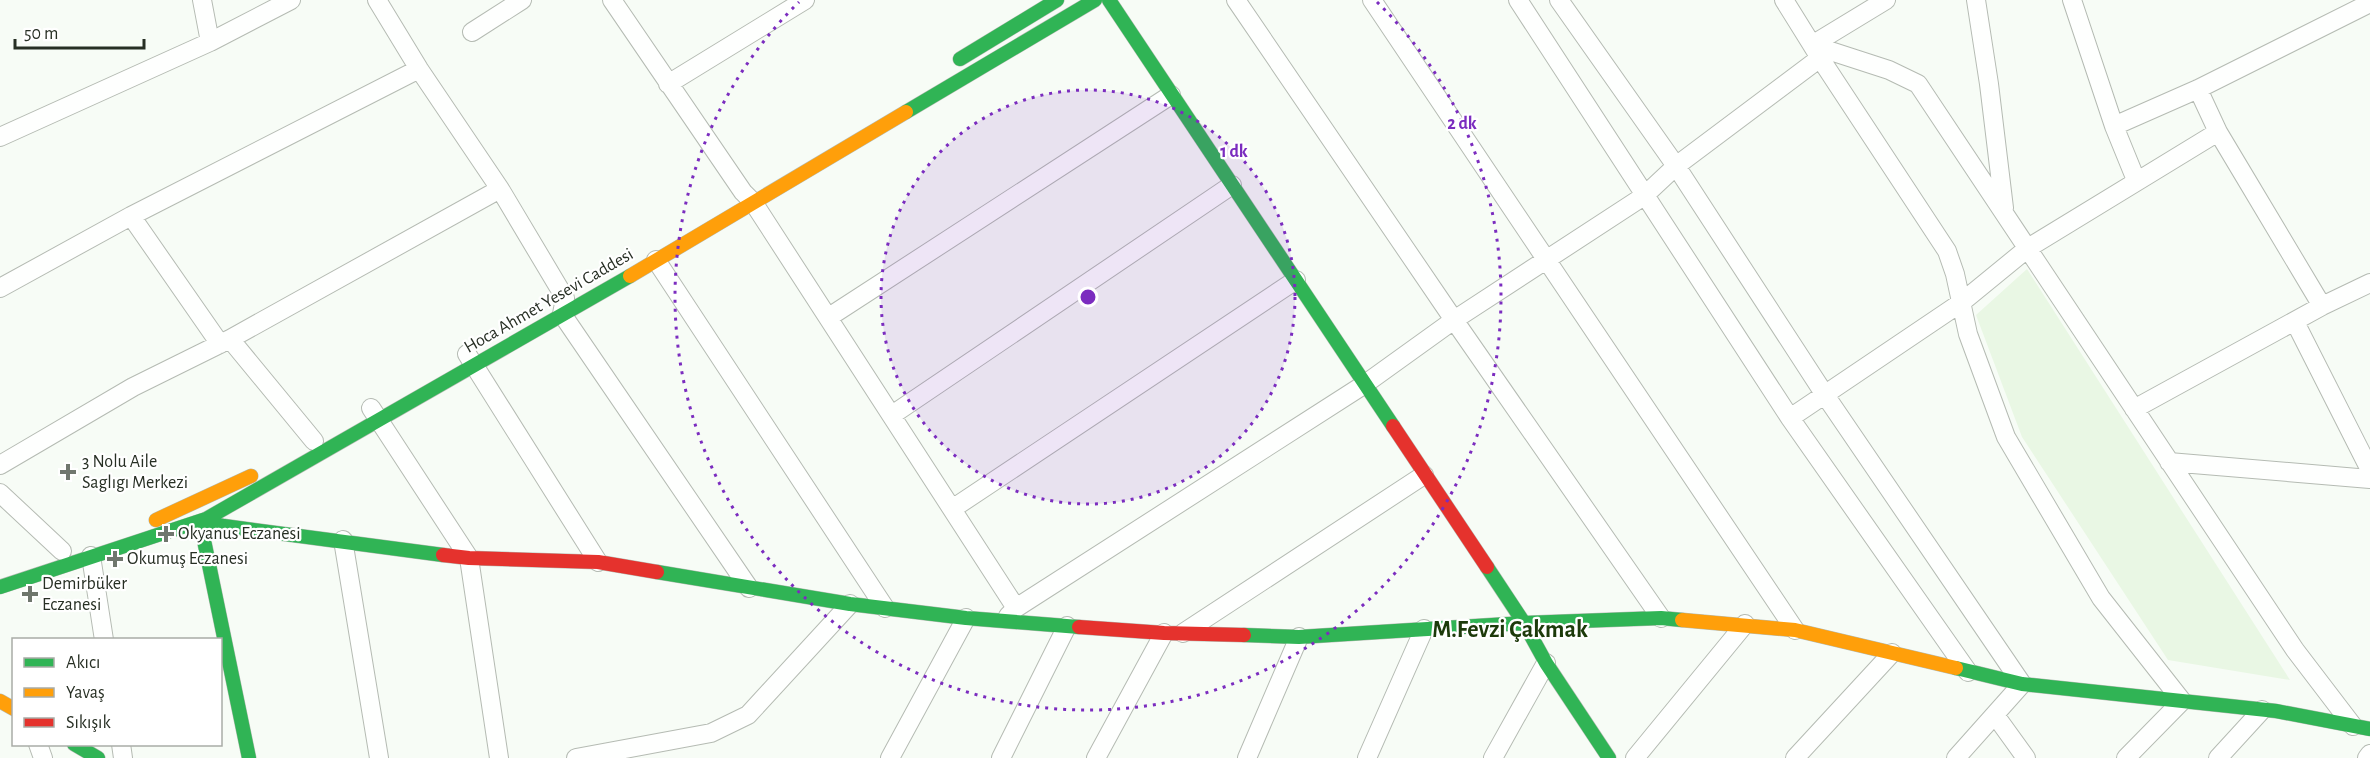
<svg xmlns="http://www.w3.org/2000/svg" width="2370" height="758" font-family="'Alegreya Sans',sans-serif">
<rect width="100%" height="100%" fill="#f7fcf6"/>
<!-- green -->
<path fill="#e9f7e4" d="M 2027,269 L 2290,680 L 2168,660 L 2022,437 L 1976,315 Z"/>
<g fill="none" stroke-linecap="round" stroke-linejoin="round">
<defs>
<path id="street" d="M 202,0 L 210,42
M 377,0 L 419,69 L 500,189 L 565,298 L 562,314 L 749,588
M 612,0 L 743,192 L 753,202 L 1016,608 L 1008,616
M 1236,0 L 1454,320 L 1661,618
M 1372,0 L 1795,630
M 1518,0 L 1790,418 L 1968,672
M 1559,0 L 1676,166 L 1825,395 L 2022,684 L 1956,758
M 1784,0 L 1812,45 L 1889,70 L 1918,84 L 2295,650 L 2353,726
M 1976,0 L 1989,84 L 2004,208
M 2072,0 L 2114,126 L 2136,180
M 472,32 L 522,0
M 1820,58 L 1947,251 L 1955,274 L 1968,334 L 2006,437 L 2101,598 L 2182,701 L 2126,758
M 668,84 L 805,0
M 2198,89 L 2218,132 L 2322,306
M 2114,126 L 2198,89 L 2370,3
M 0,137 L 210,42 L 291,0
M 131,216 L 220,344
M 656,260 L 885,608
M 0,288 L 131,216 L 419,69
M 829,317 L 1171,95
M 2295,322 L 2370,470
M 230,339 L 314,441
M 467,354 L 598,562
M 371,408 L 469,558 L 499,758
M 2134,409 L 2322,306 L 2370,283
M 892,415 L 1232,185
M 1790,418 L 1962,302 L 2028,248 L 2218,132
M 2169,462 L 2370,479
M 0,465 L 133,387 L 230,339 L 500,189
M 0,493 L 62,551
M 952,509 L 1296,280
M 343,540 L 379,758
M 91,556 L 104,640
M 1016,608 L 1365,384 L 1454,320 L 1644,196 L 1676,166 L 1820,58 L 1812,45 L 1886,0
M 1183,633 L 1424,475
M 1995,715 L 2026,758
M 38,744 L 43,758
M 121,744 L 123,758
M 576,758 L 711,733 L 748,715 L 850,604
M 890,758 L 966,618
M 1001,758 L 1067,626
M 1096,758 L 1164,633
M 1247,758 L 1299,637
M 1367,758 L 1424,629
M 1493,758 L 1546,663
M 1635,758 L 1745,624
M 1795,758 L 1892,653
M 2218,758 L 2262,710
M 2367,758 L 2370,754"/>
<path id="fast" d="M 1109,0 L 1393,426
M 960,59 L 1057,0
M 906,112 L 1095,0
M 1487,567 L 1524,623 L 1546,663 L 1609,758
M 657,572 L 850,604 L 966,618 L 1079,627
M 0,587 L 206,519 L 630,276
M 1244,635 L 1299,637 L 1524,623 L 1661,618 L 1682,620
M 1956,668 L 2022,684 L 2276,711 L 2370,729
M 74,744 L 98,758
M 249,758 L 200,521 L 224,526 L 443,555"/>
<path id="slow" d="M 630,276 L 906,112
M 156,520 L 251,476
M 1682,620 L 1795,630 L 1956,668
M 0,701 L 14,709"/>
<path id="jam" d="M 1393,426 L 1487,567
M 443,555 L 469,558 L 598,562 L 657,572
M 1079,627 L 1164,633 L 1244,635"/>
</defs>
<!-- street casing -->
<use href="#street" stroke="#b5bbb3" stroke-width="20"/>
<!-- fast casing -->
<use href="#fast" stroke="#b5bbb3" stroke-width="15"/>
<!-- slow casing -->
<use href="#slow" stroke="#b5bbb3" stroke-width="15"/>
<!-- jam casing -->
<use href="#jam" stroke="#b5bbb3" stroke-width="15"/>
<!-- street -->
<use href="#street" stroke="#fefffe" stroke-width="18"/>
<!-- fast -->
<use href="#fast" stroke="#30b455" stroke-width="14"/>
<!-- slow -->
<use href="#slow" stroke="#ff9f0a" stroke-width="14"/>
<!-- jam -->
<use href="#jam" stroke="#e5322d" stroke-width="14"/>
</g>
<!-- distance rings -->
<circle cx="1088" cy="297" r="207" fill="#7b2cbf" fill-opacity=".12"/>
<g fill="none" stroke="#7b2cbf" stroke-width="3" stroke-dasharray="3 6">
<circle cx="1088" cy="297" r="207"/>
<path d="M1377 2A413 413 0 1 1 799 2"/>
</g>
<!-- markers -->
<g fill="#70776e" stroke="#fff" stroke-width="2">
<path d="M65 463h6v6h6v6h-6v6h-6v-6h-6v-6h6z"/>
<path d="M163 525h6v6h6v6h-6v6h-6v-6h-6v-6h6z"/>
<path d="M112 550h6v6h6v6h-6v6h-6v-6h-6v-6h6z"/>
<path d="M27 585h6v6h6v6h-6v6h-6v-6h-6v-6h6z"/>
</g>
<g text-anchor="middle" dominant-baseline="central" stroke-width="4.5" stroke-linejoin="round" paint-order="stroke">
<!-- street labels -->
<g font-size="18" fill="#272f24" stroke="#fff">
<text transform="translate(549 301) rotate(-30)">Hoca Ahmet Yesevi Caddesi</text>
</g>
<!-- poi labels -->
<g font-size="18" fill="#272f24" stroke="#fff" text-anchor="start">
<text x="82" y="462">3 Nolu Aile<tspan x="82" dy="21">Saglıgı Merkezi</tspan></text>
<text x="178" y="534">Okyanus Eczanesi</text>
<text x="127" y="559">Okumuş Eczanesi</text>
<text x="42" y="584">Demirbüker<tspan x="42" dy="21">Eczanesi</tspan></text>
</g>
<!-- district labels -->
<g font-size="24" font-weight="bold" fill="#1d3a0b" stroke="#fff">
<text x="1510" y="630">M.Fevzi Çakmak</text>
</g>
</g>
<circle cx="1088" cy="297" r="9" fill="#7b2cbf" stroke="#fff" stroke-width="3"/>
<g font-size="18" text-anchor="middle" font-weight="bold" fill="#7b2cbf" stroke="#fff" stroke-width="4.5" stroke-linejoin="round" paint-order="stroke">
<text x="1462" y="129">2 dk</text>
<text x="1234" y="157">1 dk</text>
</g>
<!-- legend -->
<rect x="12" y="638" width="210" height="108" fill="#ffffff" stroke="#a9aca7" stroke-width="1.5"/>
<rect x="24" y="658" width="30" height="9" fill="#30b455" stroke="#a9aca7" stroke-width="1.5"/>
<text x="66" y="668" font-size="18" fill="#272f24">Akıcı</text>
<rect x="24" y="688" width="30" height="9" fill="#ff9f0a" stroke="#a9aca7" stroke-width="1.5"/>
<text x="66" y="698" font-size="18" fill="#272f24">Yavaş</text>
<rect x="24" y="718" width="30" height="9" fill="#e5322d" stroke="#a9aca7" stroke-width="1.5"/>
<text x="66" y="728" font-size="18" fill="#272f24">Sıkışık</text>
<!-- scale -->
<path d="M15 39v9h129v-9" fill="none" stroke="#272f24" stroke-width="3"/>
<text x="24" y="39" font-size="18" fill="#272f24" stroke="#ffffff" stroke-width="4.5" paint-order="stroke">50 m</text>
</svg>
